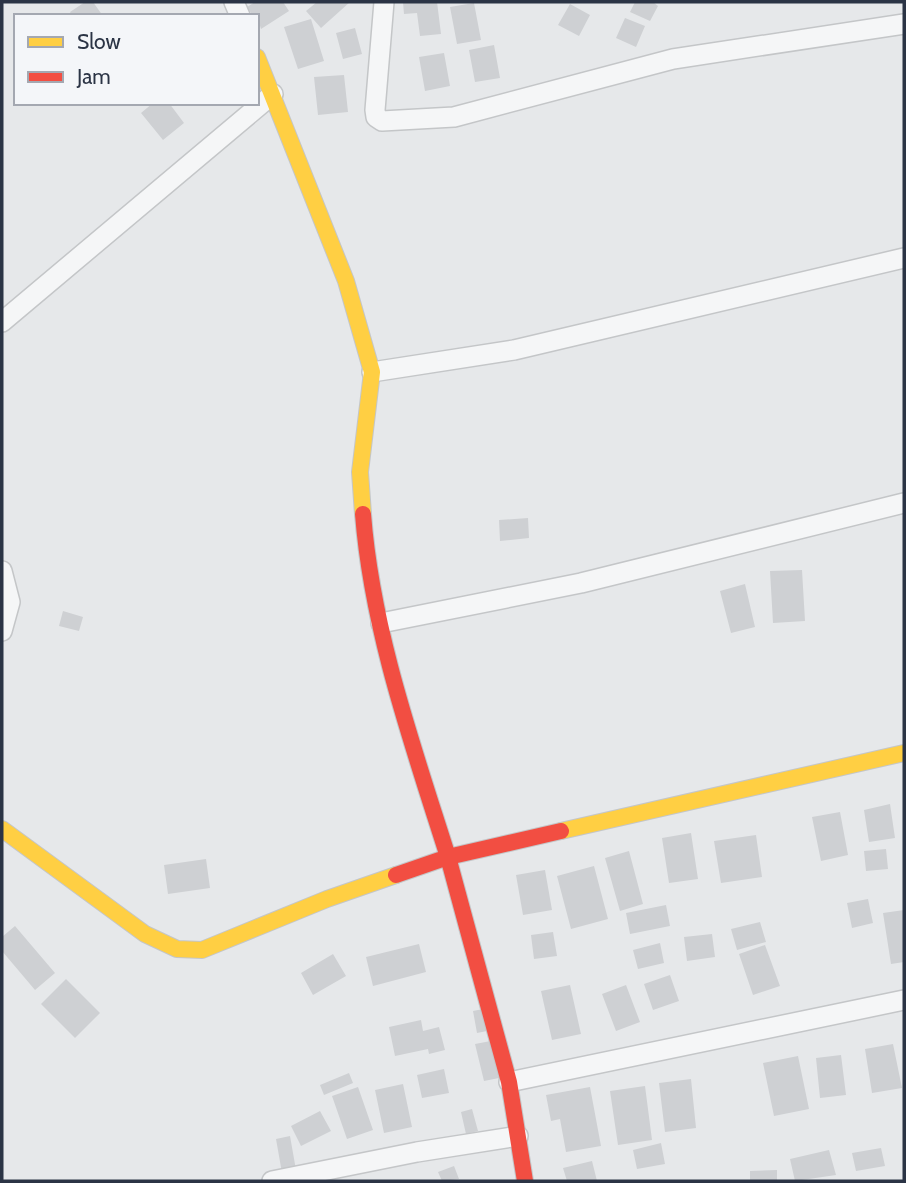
<svg xmlns="http://www.w3.org/2000/svg" width="906" height="1183" font-family="Cabin,sans-serif">
<rect width="100%" height="100%" fill="#e6e8ea"/>
<!-- building -->
<path fill="#ced0d3" d="M 85,2 L 93,2 L 103,16 L 72,16 L 70,12 Z
M 255,2 L 283,2 L 289,11 L 261,29 L 257,16 L 253,16 L 247,7 Z
M 317,2 L 350,2 L 321,28 L 306,11 Z
M 403,2 L 437,2 L 441,34 L 420,36 L 417,13 L 404,14 Z
M 635,2 L 653,2 L 658,6 L 650,21 L 630,12 Z
M 474,3 L 481,40 L 457,44 L 450,7 Z
M 570,4 L 590,15 L 579,36 L 558,25 Z
M 625,18 L 645,26 L 636,47 L 616,38 Z
M 311,19 L 324,61 L 298,69 L 284,27 Z
M 355,28 L 362,54 L 343,59 L 336,33 Z
M 494,45 L 500,78 L 475,82 L 469,50 Z
M 444,53 L 450,86 L 425,91 L 419,57 Z
M 344,75 L 348,112 L 318,115 L 314,77 Z
M 153,103 L 169,103 L 184,123 L 163,140 L 141,113 Z
M 528,518 L 529,538 L 500,541 L 499,520 Z
M 802,570 L 805,621 L 773,623 L 770,571 Z
M 745,584 L 755,627 L 731,633 L 720,591 Z
M 63,611 L 83,617 L 79,631 L 59,626 Z
M 890,804 L 895,838 L 869,842 L 864,810 Z
M 840,812 L 848,855 L 821,861 L 812,817 Z
M 691,833 L 698,879 L 669,883 L 662,838 Z
M 756,835 L 762,877 L 721,883 L 714,841 Z
M 886,849 L 888,869 L 866,871 L 864,851 Z
M 629,851 L 643,904 L 620,911 L 605,858 Z
M 206,859 L 210,888 L 168,894 L 164,865 Z
M 594,866 L 608,919 L 571,929 L 557,876 Z
M 545,870 L 552,910 L 523,915 L 516,875 Z
M 868,899 L 873,923 L 852,928 L 847,903 Z
M 666,905 L 670,926 L 630,934 L 626,913 Z
M 904,910 L 904,962 L 891,964 L 883,913 Z
M 760,922 L 766,942 L 737,950 L 731,929 Z
M 15,926 L 55,973 L 35,990 L 2,951 L 2,937 Z
M 553,932 L 557,956 L 534,959 L 531,935 Z
M 712,934 L 715,957 L 687,961 L 684,937 Z
M 660,943 L 664,963 L 638,969 L 633,950 Z
M 419,944 L 426,972 L 373,986 L 366,957 Z
M 765,945 L 780,986 L 753,995 L 739,954 Z
M 333,954 L 346,976 L 313,995 L 301,973 Z
M 670,975 L 679,1001 L 653,1010 L 644,984 Z
M 66,979 L 100,1013 L 75,1038 L 41,1004 Z
M 570,985 L 581,1034 L 552,1040 L 541,991 Z
M 626,985 L 640,1022 L 616,1031 L 602,994 Z
M 488,1008 L 492,1030 L 477,1033 L 473,1011 Z
M 421,1020 L 423,1031 L 439,1027 L 445,1050 L 429,1054 L 428,1049 L 395,1056 L 389,1027 Z
M 496,1040 L 504,1077 L 484,1081 L 475,1044 Z
M 893,1044 L 902,1088 L 872,1093 L 865,1049 Z
M 841,1055 L 846,1095 L 820,1098 L 816,1058 Z
M 798,1056 L 809,1109 L 774,1116 L 763,1063 Z
M 444,1069 L 449,1093 L 422,1098 L 417,1075 Z
M 349,1073 L 353,1083 L 324,1095 L 320,1085 Z
M 691,1079 L 696,1128 L 665,1132 L 659,1083 Z
M 403,1084 L 412,1127 L 384,1133 L 375,1090 Z
M 645,1086 L 652,1140 L 618,1145 L 610,1091 Z
M 358,1087 L 373,1130 L 347,1139 L 332,1096 Z
M 590,1087 L 601,1146 L 566,1152 L 560,1119 L 551,1121 L 546,1095 Z
M 472,1109 L 478,1131 L 466,1134 L 461,1112 Z
M 320,1111 L 331,1131 L 301,1146 L 291,1126 Z
M 290,1136 L 296,1170 L 282,1173 L 276,1139 Z
M 661,1143 L 665,1164 L 637,1169 L 633,1150 Z
M 881,1148 L 885,1166 L 856,1171 L 852,1153 Z
M 829,1150 L 836,1175 L 795,1181 L 790,1159 Z
M 592,1161 L 597,1181 L 567,1181 L 563,1168 Z
M 454,1166 L 459,1179 L 442,1181 L 438,1172 Z
M 777,1170 L 777,1181 L 750,1181 L 750,1171 Z"/>
<g fill="none" stroke-linecap="round" stroke-linejoin="round">
<defs>
<path id="street" d="M 234,2 L 240,16
M 384,2 L 375,110 L 376,117 L 382,121 L 454,117 L 673,59 L 904,24
M 2,322 L 273,94
M 372,372 L 514,350 L 904,258
M 2,571 L 10,602 L 2,631
M 381,623 L 581,583 L 904,503
M 509,1082 L 904,1000
M 272,1181 L 417,1152 L 518,1136"/>
<path id="slow" d="M 257,57 L 346,281 L 372,372 L 360,472 L 363,514
M 2,829 L 145,934 L 177,949 L 202,950 L 327,899 L 396,875
M 561,831 L 904,753"/>
<path id="jam" d="M 363,514 C 372,631 413,746 448,857 L 561,831
M 396,875 L 448,857 L 509,1082 L 525,1181"/>
</defs>
<!-- street casing -->
<use href="#street" stroke="#c4c6c8" stroke-width="22"/>
<!-- slow casing -->
<use href="#slow" stroke="#c4c6c8" stroke-width="18"/>
<!-- jam casing -->
<use href="#jam" stroke="#c4c6c8" stroke-width="18"/>
<!-- street -->
<use href="#street" stroke="#f5f6f7" stroke-width="19"/>
<!-- slow -->
<use href="#slow" stroke="#ffcf43" stroke-width="16"/>
<!-- jam -->
<use href="#jam" stroke="#f24e42" stroke-width="16"/>
</g>
<!-- border -->
<rect width="906" height="1183" fill="none" stroke="#2b3445" stroke-width="7"/>
<!-- legend -->
<rect x="14" y="14" width="245" height="91" fill="#f4f6f9" stroke="#a4a8b1" stroke-width="2"/>
<rect x="28" y="37" width="35" height="10" fill="#ffcf43" stroke="#a4a8b1" stroke-width="2"/>
<text x="77" y="49" font-size="21" fill="#2b3445">Slow</text>
<rect x="28" y="72" width="35" height="10" fill="#f24e42" stroke="#a4a8b1" stroke-width="2"/>
<text x="77" y="84" font-size="21" fill="#2b3445">Jam</text>
</svg>
